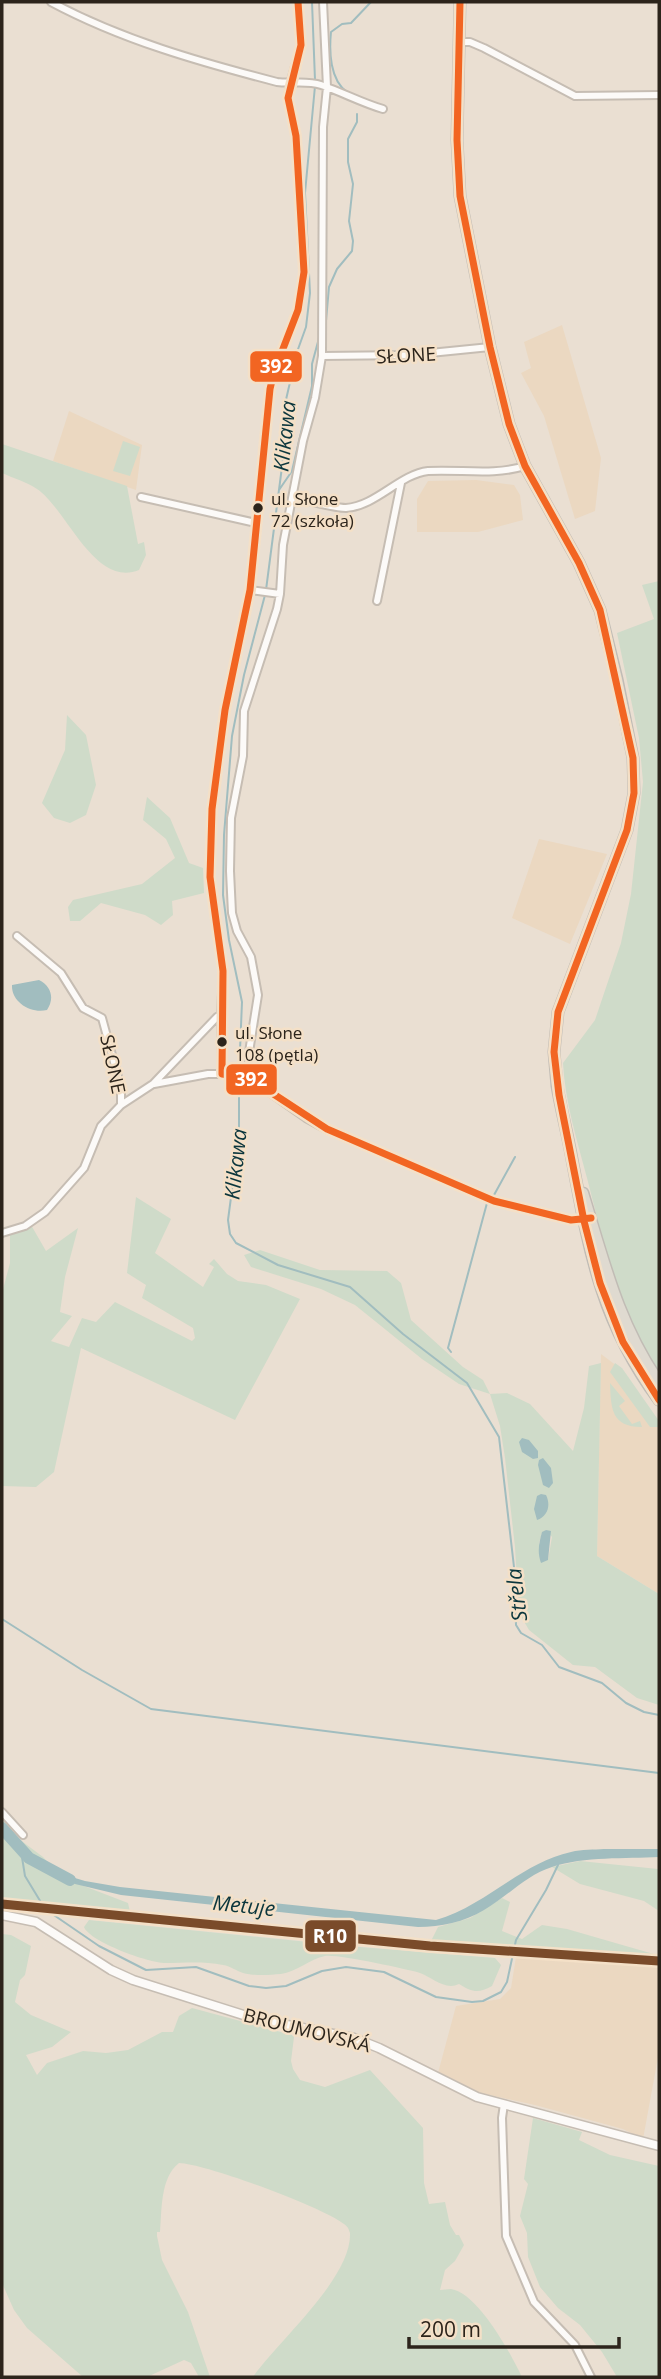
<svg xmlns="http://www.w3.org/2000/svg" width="661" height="2379" font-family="'Open Sans',sans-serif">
<rect width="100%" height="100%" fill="#eadfd2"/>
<!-- built -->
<path fill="#ebd8c1" d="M 562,325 L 601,458 L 595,511 L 575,519 L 544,416 L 521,373 L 531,368 L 524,342 Z
M 69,411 L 142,445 L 136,490 L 53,461 Z
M 476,480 L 514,485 L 520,495 L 523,520 L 478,532 L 417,532 L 417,499 L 428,481 Z
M 539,839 L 607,854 L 570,944 L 512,918 Z
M 601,1354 L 621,1369 L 659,1423 L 659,1594 L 597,1556 Z
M 2,1899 L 431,1941 L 659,1956 L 659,2052 L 643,2139 L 623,2129 L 535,2105 L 476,2092 L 438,2073 L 456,2006 L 500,1999 L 511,1988 L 516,1957 L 369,1946 L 2,1909 Z"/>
<!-- green -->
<path fill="#cfdbc9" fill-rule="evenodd" d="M 123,441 L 140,447 L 130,476 L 113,471 Z
M 2,444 L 127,486 L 138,544 L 144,542 L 146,555 L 139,570 C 94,588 67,509 37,489 C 27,482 13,478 2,473 Z
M 659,581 L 659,1373 C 620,1319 604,1243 587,1178 C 577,1140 565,1102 563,1063 L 595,1020 L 621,943 L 631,894 L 643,782 L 639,738 L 617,633 L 654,619 L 642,585 Z
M 67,715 L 86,735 L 96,785 L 86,815 L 70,823 L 54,818 L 42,803 L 65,750 Z
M 147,797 L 170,818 L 189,863 L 203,868 L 204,893 L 172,901 L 173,915 L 161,925 L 145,915 L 101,903 L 80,921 L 70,921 L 68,907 L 73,900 L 142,884 L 175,858 L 166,839 L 143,820 Z
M 136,1197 L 171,1219 L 155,1253 L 203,1287 L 214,1267 L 209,1264 L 214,1259 L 227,1274 L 238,1281 L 266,1285 L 300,1299 L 235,1420 L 81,1348 L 54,1472 L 36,1487 L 2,1486 L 2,1293 L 10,1263 L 10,1235 L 21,1232 L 31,1225 L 46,1251 L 78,1228 L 65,1277 L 60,1312 L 72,1316 L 51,1341 L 69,1347 L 82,1318 L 96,1322 L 115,1302 L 192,1341 L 195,1338 L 193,1328 L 142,1298 L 146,1285 L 127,1273 Z
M 260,1250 L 320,1270 L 387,1271 L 401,1283 L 411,1320 L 463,1367 L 483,1380 L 490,1394 L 507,1393 L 530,1404 L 573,1451 L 584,1408 L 589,1366 L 601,1363 L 597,1556 L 659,1594 L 659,1705 L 637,1698 L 595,1667 L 573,1665 L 529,1630 L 519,1613 L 515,1547 L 505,1458 L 500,1426 L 490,1394 L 459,1384 L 422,1359 L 355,1305 L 321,1289 L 251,1267 L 244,1255 ZM 546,1530 L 552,1537 L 548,1560 L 539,1543 L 542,1533 Z
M 615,1363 L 622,1368 L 659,1421 L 659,1427 L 650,1427 L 610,1372 Z
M 610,1383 L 625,1401 L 619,1406 L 632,1424 L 640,1421 L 642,1427 C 611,1427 611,1408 610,1383 Z
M 2,1817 L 19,1839 L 43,1857 L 63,1878 L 128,1903 L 130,1912 L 2,1899 Z
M 580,1861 L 658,1869 L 659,1911 L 644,1901 L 580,1884 L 552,1867 Z
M 502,1898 L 510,1902 L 502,1931 L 522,1939 L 542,1925 L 567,1929 L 657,1955 L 431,1941 L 438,1927 L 470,1918 Z
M 89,1920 L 348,1946 L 483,1957 L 495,1958 L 501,1965 L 492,1986 C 478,1994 472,1992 459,1984 C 445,1991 432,1977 420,1973 C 406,1969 338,1954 325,1956 C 310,1959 296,1972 281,1974 C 269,1975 254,1976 243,1973 C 236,1971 231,1966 223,1965 C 203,1961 185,1963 165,1963 C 149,1963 90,1942 84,1927 Z
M 2,1934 L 11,1935 L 31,1946 L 25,1975 L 20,1980 L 15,2002 L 31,2015 L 71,2032 L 52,2047 L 26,2055 L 37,2075 L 47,2063 L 83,2051 L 106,2053 L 128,2050 L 162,2032 L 173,2032 L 179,2016 L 192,2008 L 292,2035 L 294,2037 L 291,2061 L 293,2069 L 300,2080 L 325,2087 L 370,2070 L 423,2128 L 424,2183 L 429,2204 L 445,2202 L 450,2225 L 456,2235 L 459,2235 L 464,2245 L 455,2261 L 445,2270 L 440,2290 C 444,2290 447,2289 451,2289 C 478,2293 511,2354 522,2377 L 253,2377 C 278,2341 352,2278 350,2233 C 348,2228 349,2228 344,2224 C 323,2207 206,2164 179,2163 C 160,2178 162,2210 160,2232 L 157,2232 L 157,2236 L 162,2260 L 188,2312 L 210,2377 L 199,2377 L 191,2363 L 184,2360 L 147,2377 L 83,2377 L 27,2328 L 14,2310 L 2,2283 Z
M 533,2118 L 582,2132 L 579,2140 L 610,2155 L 659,2166 L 659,2377 L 617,2377 L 602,2352 L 580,2325 L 558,2308 L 540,2287 L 528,2257 L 527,2233 L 520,2216 L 528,2184 L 524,2179 Z"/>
<!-- water -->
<path fill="#a1bdbf" d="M 39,980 C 51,986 55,998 47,1010 C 31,1014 11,1002 12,985 Z
M 522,1438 L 529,1440 L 538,1451 L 538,1458 L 533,1459 L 522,1452 L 519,1442 Z
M 543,1458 L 551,1468 L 553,1483 L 549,1488 L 543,1485 L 538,1465 L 539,1460 Z
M 541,1494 L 546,1495 C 551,1505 548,1516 537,1520 L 534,1509 L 537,1496 Z
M 546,1530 L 551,1531 L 548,1560 L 541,1563 C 537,1552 539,1543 542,1532 Z
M 604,1849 L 659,1849 L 659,1857 C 625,1859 585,1856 552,1867 C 526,1875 507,1897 484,1910 C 464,1922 441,1927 418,1927 L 121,1895 L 75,1884 L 55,1872 L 85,1881 L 120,1887 L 436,1920 C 485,1906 521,1863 571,1852 C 582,1849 594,1850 604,1849 Z"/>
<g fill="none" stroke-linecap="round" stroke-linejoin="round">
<!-- stream -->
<path stroke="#a1bdbf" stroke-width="2" d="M 312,2 L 315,80
M 347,92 C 330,80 329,52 331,32 L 342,24 L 351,23 L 371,2
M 325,332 L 329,287 L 337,269 L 352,251 L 353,241 L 349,221 L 353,184 L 348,162 L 348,139 L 357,122 L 357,114
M 279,490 L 292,471 L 312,386 L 312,364 L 319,338
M 266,590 L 283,459 L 285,404 L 297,352 L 306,327 L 310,293 L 305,193 L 315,86
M 239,1074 L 242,1002 L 229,940 L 223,895 L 224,835 L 232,736 L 244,675 L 265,595
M 239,1079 L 239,1137 L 228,1220 L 230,1234 L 236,1243 L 278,1265 L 350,1287 L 403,1334 L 467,1383 L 499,1437 L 514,1567 L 516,1625 L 521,1633 L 542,1645 L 559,1667 L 602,1683 L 626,1703 L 644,1712 L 659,1715
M 494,1195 L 515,1157
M 451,1352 L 448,1348 L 487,1203
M 2,1619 L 82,1670 L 151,1709 L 659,1773
M 21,1851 L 25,1876 L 42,1904
M 45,1909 L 99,1946 L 146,1970 L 196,1967 L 249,1986 L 266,1988 L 286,1986 L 322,1971 L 346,1967 L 384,1972 L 436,1997 L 472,2002 L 483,2001 L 501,1992 L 507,1982 L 516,1940 L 546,1890 L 558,1865"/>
<!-- river -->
<path stroke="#a1bdbf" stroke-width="12" d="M 2,1828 L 29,1858 L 70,1880"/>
<defs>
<path id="minor" d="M 51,2 C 122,40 200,62 277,82 C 292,84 306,80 321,85 C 342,92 362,103 383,109
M 459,42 L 470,42 L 484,48 L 575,96 L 659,95
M 322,356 L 410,355 L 490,347
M 141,497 L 256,523
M 293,497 C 307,500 332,508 346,508 C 376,506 400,474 428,471 C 461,469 493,476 525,466
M 250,590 L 280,594
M 377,601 L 401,483
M 17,936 L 61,973 L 83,1008 L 102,1018 L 121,1088 L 121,1105
M 222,1074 L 221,1015 L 223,971 L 210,877 L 212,809 L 225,710 L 250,590 L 270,389 L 274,372 L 298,310 L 304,272 L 296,136 L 288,98 L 290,84 L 301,45 L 298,2
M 249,1078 L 249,1052 L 258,995 L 251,957 L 237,931 L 232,913 L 230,871 L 231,818 L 243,756 L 244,711 L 277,609 L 280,594 L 283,545 L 303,441 L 315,398 L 322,356 L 323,127 L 327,87 L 323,2
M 249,1078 L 306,1118 L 328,1130 L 494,1201 L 571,1220 L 583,1219
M 154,1084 L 208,1074 L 222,1074 L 249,1078
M 2,1233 L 25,1226 L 45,1212 L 84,1168 L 101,1126 L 121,1105 L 153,1084 L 217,1017 L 221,1015
M 2,1812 L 23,1835
M 504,2104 L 502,2118 L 506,2236 L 534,2302 L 575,2345 L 591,2377"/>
<path id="secondary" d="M 2,1915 L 36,1922 L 111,1970 L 133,1980 L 256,2019 L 354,2038 L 379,2048 L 477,2097 L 659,2146"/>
<path id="trunk" d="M 460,2 L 457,140 L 460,196 L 490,347 L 509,424 L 525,466 L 579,563 L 600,610 L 617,679 L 633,758 L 634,793 L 627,830 L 558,1012 L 554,1052 L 557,1086 C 561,1109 567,1132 571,1154 C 589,1249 600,1321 659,1400
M 583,1193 C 604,1261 618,1323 659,1382"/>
</defs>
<!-- minor casing -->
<use href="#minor" stroke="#c6bdb3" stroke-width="10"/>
<!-- secondary casing -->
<use href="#secondary" stroke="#c6bdb3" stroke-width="11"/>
<!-- trunk casing -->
<use href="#trunk" stroke="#c1bcb5" stroke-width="13"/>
<!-- minor -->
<use href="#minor" stroke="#fcfaf8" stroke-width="6"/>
<!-- secondary -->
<use href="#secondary" stroke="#fcfaf8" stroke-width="8"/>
<!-- trunk -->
<use href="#trunk" stroke="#dfdad0" stroke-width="10"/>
<defs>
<path id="bus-1" d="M 298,2 L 301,45 L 288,98 L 296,136 L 304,272 L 298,310 L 274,372 L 270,389 L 250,590 L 225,710 L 212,809 L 210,877 L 223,971 L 222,1074 L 249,1078 L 327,1129 L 494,1201 L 571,1220 L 591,1218
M 460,2 L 457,140 L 460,196 L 490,347 L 509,424 L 525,466 L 579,563 L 600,610 L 633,758 L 634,793 L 627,830 L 558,1012 L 554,1052 L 559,1095 L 584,1221 L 600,1283 L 623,1342 L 659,1400"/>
</defs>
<!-- bus-1 casing -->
<use href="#bus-1" stroke="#f4e0c7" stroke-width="12"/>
<!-- bus-1 -->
<use href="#bus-1" stroke="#f26522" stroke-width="7"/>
<defs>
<path id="rail-1" d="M 2,1904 L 430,1946 L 659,1961"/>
</defs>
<!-- rail-1 casing -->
<use href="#rail-1" stroke="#f4e0c7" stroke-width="14"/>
<!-- rail-1 -->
<use href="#rail-1" stroke="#7a4b2a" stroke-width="9"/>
</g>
<!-- markers -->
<g fill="#2c241b" stroke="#f4e0c7" stroke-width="2.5">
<circle cx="258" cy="508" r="6"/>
<circle cx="222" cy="1042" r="6"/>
</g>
<g text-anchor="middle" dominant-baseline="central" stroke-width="5" stroke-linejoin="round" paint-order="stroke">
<!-- bus labels -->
<g font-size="17" fill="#2c241b" stroke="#f4e0c7" text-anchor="start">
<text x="271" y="498">ul. Słone<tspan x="271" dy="22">72 (szkoła)</tspan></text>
<text x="235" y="1032">ul. Słone<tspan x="235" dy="22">108 (pętla)</tspan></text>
</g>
<!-- street labels -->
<g font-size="19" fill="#2c241b" stroke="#f4e0c7">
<text transform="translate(406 355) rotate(-3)">SŁONE</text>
<text transform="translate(113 1064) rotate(78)">SŁONE</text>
<text transform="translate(307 2030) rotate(14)">BROUMOVSKÁ</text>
</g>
<!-- water labels -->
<g font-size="21" font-style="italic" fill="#0b363d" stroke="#f4e0c7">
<text transform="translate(284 436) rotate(-84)">Klikawa</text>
<text transform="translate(235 1164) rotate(-84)">Klikawa</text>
<text transform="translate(516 1595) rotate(-97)">Střela</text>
<text transform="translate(244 1905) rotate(6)">Metuje</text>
</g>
</g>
<g stroke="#f4e0c7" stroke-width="2.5">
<rect x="249" y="350" width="54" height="33" rx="7" fill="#f26522"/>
<rect x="225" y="1063" width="53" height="33" rx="7" fill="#f26522"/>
<rect x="304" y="1919" width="53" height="34" rx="7" fill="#7a4b2a"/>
</g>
<g font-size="19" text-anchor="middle" font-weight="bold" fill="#fff">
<text x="276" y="373">392</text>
<text x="251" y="1086">392</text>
<text x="330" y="1943">R10</text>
</g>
<!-- border -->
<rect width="661" height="2379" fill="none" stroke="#2c241b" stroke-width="7"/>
<!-- scale -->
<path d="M409 2337v10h210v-10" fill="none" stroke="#2c241b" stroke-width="3.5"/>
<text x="420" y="2337" font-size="21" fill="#2c241b" stroke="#f4e0c7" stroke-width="5" paint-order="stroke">200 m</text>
</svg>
